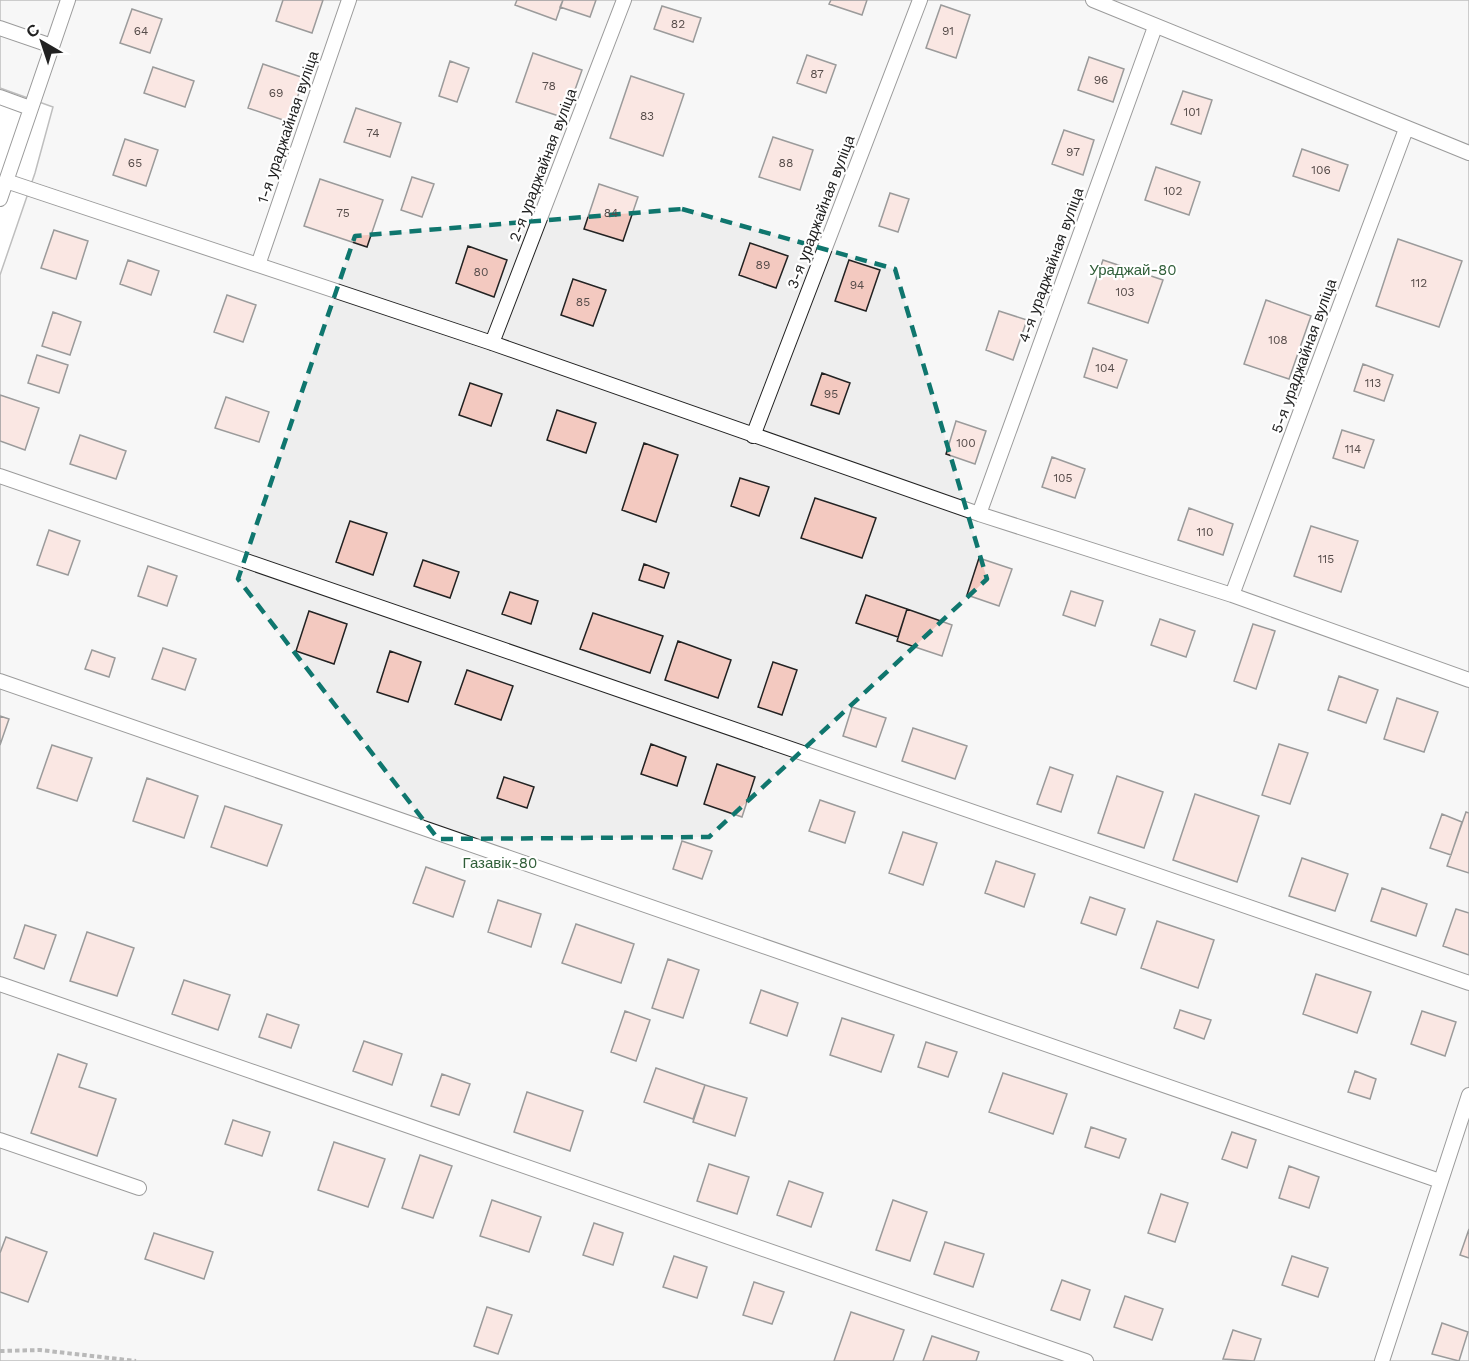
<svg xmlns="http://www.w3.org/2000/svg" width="1469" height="1361" font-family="'Work Sans',sans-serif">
<rect width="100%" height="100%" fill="#fff"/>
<!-- green -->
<path fill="#eee" stroke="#6f6f6f" stroke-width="1.5" d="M 0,0 L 1469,0 L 1469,1361 L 0,1361 L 0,275 L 35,173 L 53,107 L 0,88 Z"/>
<!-- building -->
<path fill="#f3c9c0" stroke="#222" stroke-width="1.5" d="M 283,0 L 323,0 L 312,33 L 276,21 Z
M 517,0 L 563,0 L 556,20 L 515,5 Z
M 563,0 L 596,0 L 590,17 L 560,7 Z
M 831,0 L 867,0 L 862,15 L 829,4 Z
M 941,5 L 970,15 L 956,58 L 926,48 Z
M 662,6 L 701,18 L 693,42 L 654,29 Z
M 132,9 L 162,19 L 150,53 L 120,43 Z
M 533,53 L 582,70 L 565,118 L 516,102 Z
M 807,55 L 836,65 L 826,93 L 797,83 Z
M 1089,57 L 1124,69 L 1113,102 L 1078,90 Z
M 450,61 L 469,68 L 457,102 L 439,96 Z
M 263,64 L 304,78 L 289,122 L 248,108 Z
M 153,67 L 194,81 L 185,107 L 144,93 Z
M 631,76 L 684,94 L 663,156 L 610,138 Z
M 1183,91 L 1212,100 L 1201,134 L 1171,124 Z
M 356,108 L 401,123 L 390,157 L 344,142 Z
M 1064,130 L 1094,140 L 1083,175 L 1052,164 Z
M 773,137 L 813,150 L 800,190 L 759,177 Z
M 125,139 L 158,150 L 146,186 L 113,175 Z
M 1302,149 L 1348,165 L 1339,191 L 1293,176 Z
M 1156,167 L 1200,182 L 1189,215 L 1145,200 Z
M 412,177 L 434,184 L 422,217 L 401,210 Z
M 320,179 L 383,200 L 367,247 L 304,226 Z
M 599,184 L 638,197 L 623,241 L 584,229 Z
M 890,193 L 909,199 L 898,232 L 879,226 Z
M 54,230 L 88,241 L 76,279 L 41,268 Z
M 1398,239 L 1462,261 L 1439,327 L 1376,306 Z
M 750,243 L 788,256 L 776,288 L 739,275 Z
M 468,246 L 507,260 L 494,297 L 456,283 Z
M 128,260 L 159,271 L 151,295 L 120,284 Z
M 849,260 L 880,270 L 866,311 L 835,301 Z
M 1103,260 L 1163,280 L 1148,323 L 1088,303 Z
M 573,279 L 606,290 L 593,326 L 561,315 Z
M 227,295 L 256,305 L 243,342 L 214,332 Z
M 1266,300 L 1311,316 L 1289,379 L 1244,364 Z
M 999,311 L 1027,320 L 1013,360 L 986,350 Z
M 53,312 L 81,322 L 70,355 L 42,346 Z
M 1093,348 L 1127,360 L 1117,388 L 1084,377 Z
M 37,355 L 68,365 L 59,393 L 28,383 Z
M 1363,364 L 1393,375 L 1384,401 L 1354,391 Z
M 822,373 L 850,383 L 839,414 L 811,405 Z
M 470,383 L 502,394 L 491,426 L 459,415 Z
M 0,395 L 39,408 L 25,450 L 0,441 Z
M 226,397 L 269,412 L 259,442 L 215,428 Z
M 557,410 L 596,423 L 586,453 L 547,440 Z
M 956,421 L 986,431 L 975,464 L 946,454 Z
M 1342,430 L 1374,440 L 1364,468 L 1333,458 Z
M 80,435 L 126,451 L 116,479 L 70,464 Z
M 644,443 L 678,455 L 656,522 L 622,510 Z
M 1052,457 L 1085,469 L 1075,498 L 1042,487 Z
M 740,478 L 769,487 L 759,516 L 731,506 Z
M 815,498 L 876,518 L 862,558 L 801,538 Z
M 1189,508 L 1233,524 L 1223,555 L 1178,540 Z
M 350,521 L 387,533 L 373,575 L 336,562 Z
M 1311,526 L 1358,541 L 1341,592 L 1294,576 Z
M 49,530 L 80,541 L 68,575 L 37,565 Z
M 979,558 L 1012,569 L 999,606 L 967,595 Z
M 423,560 L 459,572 L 450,598 L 414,586 Z
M 644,564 L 669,573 L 664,588 L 639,580 Z
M 148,566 L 177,576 L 167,606 L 138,596 Z
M 1071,591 L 1103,601 L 1095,626 L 1063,615 Z
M 510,592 L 538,601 L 531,624 L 502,614 Z
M 866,595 L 907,609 L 898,637 L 856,623 Z
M 907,609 L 952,625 L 942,656 L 897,641 Z
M 309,611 L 347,624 L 334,664 L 296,651 Z
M 593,613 L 663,636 L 650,673 L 580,649 Z
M 1160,619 L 1195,631 L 1186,657 L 1151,645 Z
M 1253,624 L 1275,631 L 1256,689 L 1234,681 Z
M 678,641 L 731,660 L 718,698 L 665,680 Z
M 163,648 L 196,659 L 185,690 L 152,679 Z
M 92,650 L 115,658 L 109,677 L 85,669 Z
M 390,651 L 421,662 L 408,702 L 377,692 Z
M 773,662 L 797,670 L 782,715 L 758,707 Z
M 467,670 L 513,686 L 501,720 L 455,704 Z
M 1339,676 L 1378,690 L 1366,723 L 1328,710 Z
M 1397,698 L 1438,712 L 1424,752 L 1384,739 Z
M 852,707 L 886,718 L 876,747 L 843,736 Z
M 0,716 L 9,719 L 0,745 Z
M 913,728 L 967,746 L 955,779 L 902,761 Z
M 651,744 L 686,757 L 677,786 L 641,774 Z
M 1279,744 L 1308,753 L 1290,804 L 1262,795 Z
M 52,745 L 92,758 L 77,801 L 37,788 Z
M 717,764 L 755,777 L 742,817 L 704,804 Z
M 1050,767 L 1073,775 L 1061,812 L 1037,804 Z
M 1117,776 L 1163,792 L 1144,848 L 1098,833 Z
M 504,777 L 534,787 L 527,808 L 497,798 Z
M 147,778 L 198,796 L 184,838 L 133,821 Z
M 1195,794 L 1259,816 L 1237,882 L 1173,860 Z
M 820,800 L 855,812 L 845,843 L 809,831 Z
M 225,806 L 282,825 L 267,866 L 211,847 Z
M 1466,812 L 1469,813 L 1469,873 L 1447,866 Z
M 1442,814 L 1462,822 L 1451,855 L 1430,848 Z
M 903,832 L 937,843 L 923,885 L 889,873 Z
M 682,841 L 712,851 L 702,879 L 673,869 Z
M 1302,858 L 1348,874 L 1335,911 L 1289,896 Z
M 996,861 L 1035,874 L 1024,907 L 985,893 Z
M 426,867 L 465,881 L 453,917 L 413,903 Z
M 1382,888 L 1427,904 L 1416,936 L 1371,921 Z
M 1090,897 L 1125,909 L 1116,935 L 1081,923 Z
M 498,900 L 541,914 L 531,947 L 488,932 Z
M 1456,909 L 1469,913 L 1469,955 L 1443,946 Z
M 1157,921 L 1214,940 L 1198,988 L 1141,968 Z
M 576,924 L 634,944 L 621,983 L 562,963 Z
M 25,925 L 56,935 L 44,969 L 14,958 Z
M 87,932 L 134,948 L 117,996 L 70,981 Z
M 668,959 L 699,970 L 683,1018 L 652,1008 Z
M 1316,974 L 1371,992 L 1357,1033 L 1303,1014 Z
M 184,980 L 230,995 L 218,1030 L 172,1014 Z
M 761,990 L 798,1003 L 787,1036 L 750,1023 Z
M 1180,1010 L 1211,1020 L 1204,1039 L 1174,1028 Z
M 625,1011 L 650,1020 L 636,1061 L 611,1052 Z
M 1422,1011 L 1456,1022 L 1445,1056 L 1411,1044 Z
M 267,1014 L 299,1025 L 291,1048 L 259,1037 Z
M 842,1018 L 894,1035 L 881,1072 L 830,1055 Z
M 364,1041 L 402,1054 L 392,1085 L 353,1071 Z
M 926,1042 L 957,1052 L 948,1077 L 918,1067 Z
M 58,1054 L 87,1064 L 79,1087 L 116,1099 L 97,1156 L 31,1133 Z
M 656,1068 L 705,1085 L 693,1119 L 644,1102 Z
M 1355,1071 L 1376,1079 L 1370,1099 L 1348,1092 Z
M 1003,1073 L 1067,1094 L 1053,1134 L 989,1112 Z
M 442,1074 L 470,1084 L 459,1115 L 431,1106 Z
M 705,1085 L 747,1098 L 735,1136 L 693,1122 Z
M 527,1092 L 583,1111 L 570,1151 L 514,1132 Z
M 233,1120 L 270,1132 L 262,1156 L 225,1144 Z
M 1091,1127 L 1126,1139 L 1119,1158 L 1085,1147 Z
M 1232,1132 L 1256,1140 L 1247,1168 L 1222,1159 Z
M 334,1142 L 385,1159 L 368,1207 L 318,1190 Z
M 420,1155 L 452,1166 L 433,1218 L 402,1208 Z
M 709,1164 L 749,1177 L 737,1214 L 697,1201 Z
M 1289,1166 L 1319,1177 L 1309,1208 L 1279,1198 Z
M 789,1181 L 823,1193 L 811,1227 L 777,1215 Z
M 1161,1194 L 1188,1203 L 1175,1242 L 1148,1233 Z
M 492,1200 L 541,1217 L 529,1252 L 480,1236 Z
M 893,1200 L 927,1212 L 910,1261 L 876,1250 Z
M 594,1223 L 623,1233 L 613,1265 L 583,1255 Z
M 1469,1229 L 1469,1258 L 1460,1255 Z
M 154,1233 L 213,1252 L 204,1279 L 145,1259 Z
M 6,1237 L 47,1252 L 28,1302 L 0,1292 L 0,1253 Z
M 945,1242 L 984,1254 L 973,1287 L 934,1274 Z
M 674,1256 L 707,1267 L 697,1298 L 663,1287 Z
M 1292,1256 L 1328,1268 L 1318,1297 L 1282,1285 Z
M 1062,1280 L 1090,1290 L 1080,1320 L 1051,1310 Z
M 754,1282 L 784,1292 L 772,1324 L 743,1315 Z
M 1125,1296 L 1163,1309 L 1152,1340 L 1114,1327 Z
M 487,1307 L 512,1315 L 498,1354 L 474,1346 Z
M 851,1312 L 904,1330 L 893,1361 L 834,1361 Z
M 1442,1323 L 1468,1332 L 1459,1361 L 1432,1354 Z
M 1233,1330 L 1261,1339 L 1254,1361 L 1223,1359 Z
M 932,1336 L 979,1352 L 976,1361 L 923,1361 Z"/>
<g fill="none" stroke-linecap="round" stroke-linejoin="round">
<defs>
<path id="service" d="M 1093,0 L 1469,153
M 0,28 L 52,46
M 0,97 L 30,108
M 6,181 L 492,343 L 979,514 L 1232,595 L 1469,680
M 0,199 L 68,0
M 258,265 L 349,0
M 492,343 L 624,0
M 753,436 L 920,0
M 0,476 L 1469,983
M 979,514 L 1155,27
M 1232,595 L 1406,129
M 0,681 L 1440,1181
M 0,984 L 1086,1361
M 0,1140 L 139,1188
M 1382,1361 L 1469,1095"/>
</defs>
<!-- service casing -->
<use href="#service" stroke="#222" stroke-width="16"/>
<!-- path -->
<path stroke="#646464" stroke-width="4" stroke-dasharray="4.5 3" stroke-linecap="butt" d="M 0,1351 L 40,1350 L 136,1361"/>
<!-- service -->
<use href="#service" stroke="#fff" stroke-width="14"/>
</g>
<!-- marked area -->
<path d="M0 0H1469V1361H0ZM 682,209 L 895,269 L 987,579 L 709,837 L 438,839 L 238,579 L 355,236 Z" fill="#fff" fill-opacity=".55" fill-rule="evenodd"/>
<path fill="none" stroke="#0f766e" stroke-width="4.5" stroke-dasharray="12 8" stroke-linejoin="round" d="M 682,209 L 895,269 L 987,579 L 709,837 L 438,839 L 238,579 L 355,236 Z"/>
<g text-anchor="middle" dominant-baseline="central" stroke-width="4.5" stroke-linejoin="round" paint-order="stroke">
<!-- number labels -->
<g font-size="12" fill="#564c4a">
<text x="678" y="24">82</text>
<text x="141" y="31">64</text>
<text x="948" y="31">91</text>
<text x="817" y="74">87</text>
<text x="1101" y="80">96</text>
<text x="549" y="86">78</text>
<text x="276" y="93">69</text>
<text x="1192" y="112">101</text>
<text x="647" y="116">83</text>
<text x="373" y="133">74</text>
<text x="1073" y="152">97</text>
<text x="135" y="163">65</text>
<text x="786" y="163">88</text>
<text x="1321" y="170">106</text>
<text x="1173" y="191">102</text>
<text x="343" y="213">75</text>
<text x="611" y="213">84</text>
<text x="763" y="265">89</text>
<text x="481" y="272">80</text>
<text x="1419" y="283">112</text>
<text x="857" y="285">94</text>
<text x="1125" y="292">103</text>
<text x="583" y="302">85</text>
<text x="1278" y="340">108</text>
<text x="1105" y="368">104</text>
<text x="1373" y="383">113</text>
<text x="831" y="394">95</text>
<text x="966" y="443">100</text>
<text x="1353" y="449">114</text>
<text x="1063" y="478">105</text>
<text x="1205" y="532">110</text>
<text x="1326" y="559">115</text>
</g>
<!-- street labels -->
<g font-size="15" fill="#222" stroke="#fff">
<text transform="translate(288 127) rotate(-71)">1-я ураджайная вуліца</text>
<text transform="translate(543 165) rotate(-69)">2-я ураджайная вуліца</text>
<text transform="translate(821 212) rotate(-69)">3-я ураджайная вуліца</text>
<text transform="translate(1051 265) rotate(-70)">4-я ураджайная вуліца</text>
<text transform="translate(1304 356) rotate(-70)">5-я ураджайная вуліца</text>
</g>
<!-- park labels -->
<g font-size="15" fill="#2f5e38" stroke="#fff">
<text x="1133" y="270">Ураджай-80</text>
<text x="500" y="863">Газавік-80</text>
</g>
</g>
<!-- north arrow -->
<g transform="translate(42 42) rotate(321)" stroke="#ffffff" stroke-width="4.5" paint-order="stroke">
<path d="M0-4.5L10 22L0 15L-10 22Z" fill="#222222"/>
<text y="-9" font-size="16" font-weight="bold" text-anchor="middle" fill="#222222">С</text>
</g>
</svg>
